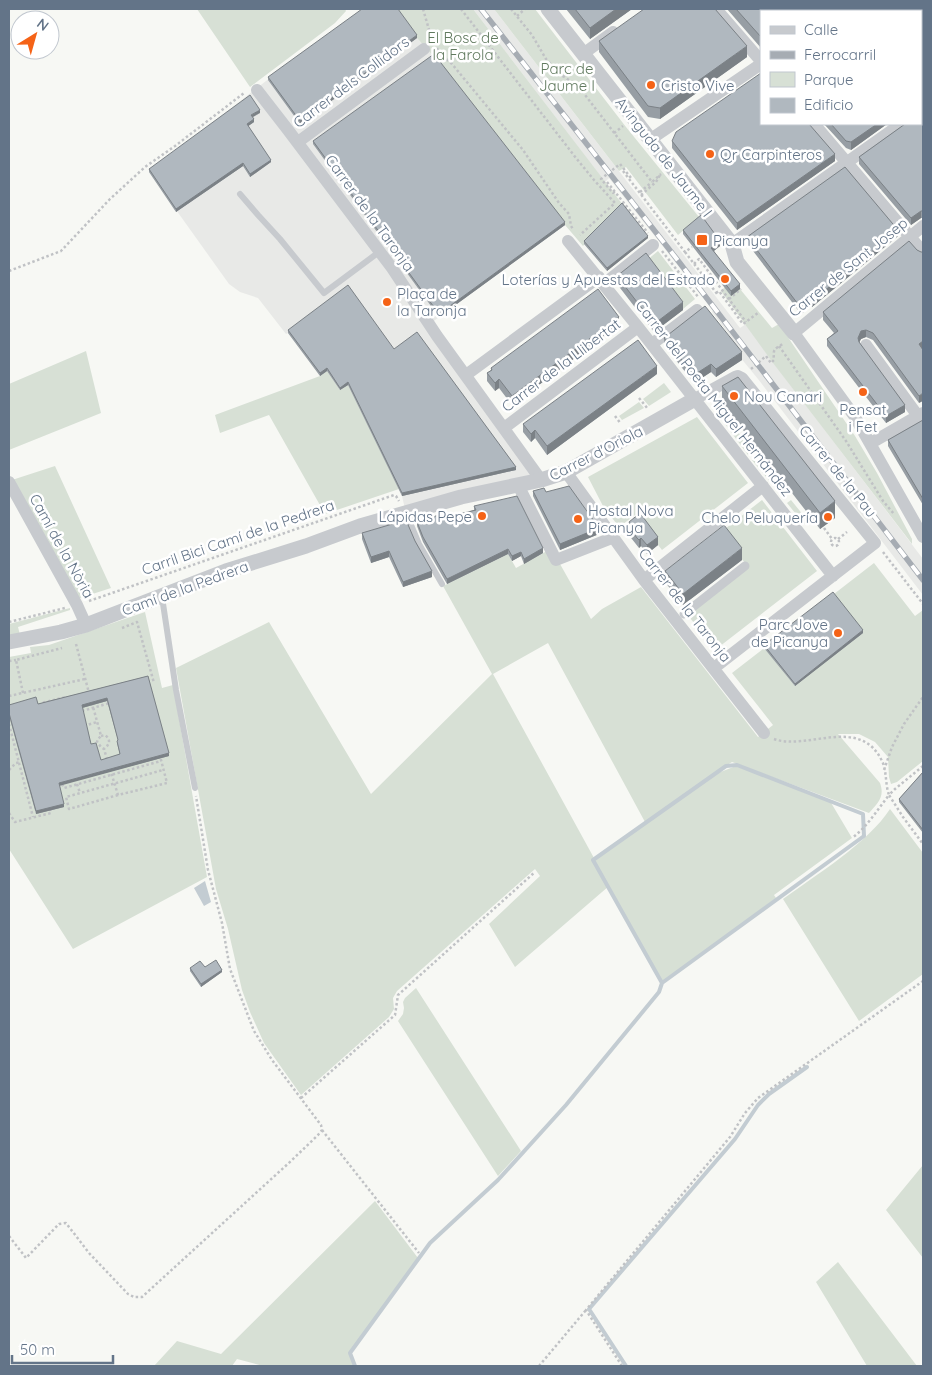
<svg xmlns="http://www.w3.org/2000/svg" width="932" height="1375" font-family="Quicksand,sans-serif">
<rect width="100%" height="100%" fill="#f7f8f4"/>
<!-- built -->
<path fill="#e8e9e7" d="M 473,9 L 494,9 L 740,328 L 746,324 L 772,361 L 923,559 L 923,595 L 758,379 L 726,340 L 730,336 L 712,312 L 713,310 L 609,178 L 605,182 Z
M 417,38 L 434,57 L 439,317 L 430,324 L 541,480 L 406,513 L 402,496 L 348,386 L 340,390 L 320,376 L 288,333 L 286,334 L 258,298 L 240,292 L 229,284 L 149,172 L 266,81 L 307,51 Z"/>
<!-- green -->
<path fill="#d7e0d5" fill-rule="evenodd" d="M 197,9 L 345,9 L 346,11 L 335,23 L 250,87 Z
M 396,9 L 473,9 L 623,205 L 583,246 L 565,225 L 434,57 L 417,38 Z
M 494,9 L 535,9 L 626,127 L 699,217 L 678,235 L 626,167 L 619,171 Z
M 658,251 L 695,299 L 683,309 L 646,261 Z
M 725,287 L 740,289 L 772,328 L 779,324 L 855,436 L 877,473 L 912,539 L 912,544 L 773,363 L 721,291 Z
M 86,351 L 101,413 L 9,450 L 9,384 Z
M 327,371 L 340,390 L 348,385 L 399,489 L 325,514 L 269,415 L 220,433 L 215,415 L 320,376 Z
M 664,383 L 671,392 L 649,406 L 643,399 Z
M 639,402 L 644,408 L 622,420 L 619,416 Z
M 717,406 L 753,451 L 748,455 L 714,409 Z
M 697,417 L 748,483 L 662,550 L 635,515 L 619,527 L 603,506 L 588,477 Z
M 756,456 L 785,492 L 781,495 L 752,460 Z
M 55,466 L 111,588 L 77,599 L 12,480 Z
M 762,500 L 817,571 L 715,650 L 687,614 L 748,567 L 721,532 Z
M 791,500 L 808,521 L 804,524 L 787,503 Z
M 547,551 L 560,564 L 591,619 L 602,609 L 641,587 L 758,737 L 773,725 L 732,673 L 874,563 L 915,616 L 923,610 L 923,761 L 897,782 L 891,784 L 889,777 L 888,757 L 875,742 L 859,734 L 838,734 L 880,783 C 885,797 878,803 869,813 L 732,762 L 710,776 L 736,766 L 830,801 L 852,838 L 774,895 L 776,898 L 662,984 L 609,886 L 515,967 L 489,924 L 540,876 L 535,869 L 397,991 L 393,998 L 394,1009 L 389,1017 L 301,1095 L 264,1043 L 250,1012 L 242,990 L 228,929 L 216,889 L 176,668 L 269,622 L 371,794 L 492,674 L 443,586 L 508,554 L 516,568 ZM 548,643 L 645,822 L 594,858 L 493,674 Z
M 70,608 L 70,610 L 18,627 L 20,635 L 9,637 L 9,624 Z
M 145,612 L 162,688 L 173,685 L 207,877 L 73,949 L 9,849 L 9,657 L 31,653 L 30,647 L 49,645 Z
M 890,809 L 923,853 L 923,974 L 859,1021 L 783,899 C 816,875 868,843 890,809 Z
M 416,988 L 521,1151 L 498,1176 L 398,1021 L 403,1014 L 404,1008 L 403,1002 L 405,998 Z
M 923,1165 L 923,1258 L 886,1210 Z
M 375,1201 L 418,1258 L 351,1353 L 355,1366 L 263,1366 L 237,1359 L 232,1366 L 154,1366 L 177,1341 L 221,1354 Z
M 838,1262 L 917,1366 L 867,1366 L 816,1282 Z"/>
<!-- water -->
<path fill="#c3ccd2" d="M 205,881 L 211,902 L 204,906 L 194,888 Z"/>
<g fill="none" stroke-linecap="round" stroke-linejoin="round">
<!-- stream -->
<path stroke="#c3ccd2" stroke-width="4" d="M 355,1366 L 350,1353 L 430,1243 L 498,1180 L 566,1105 L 659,992 L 662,983 L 593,860 L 726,766 L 737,765 L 863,814 L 864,836 L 662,983
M 626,1366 L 589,1309 L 735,1139 L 758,1105 L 769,1094 L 807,1067"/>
<!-- path -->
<path stroke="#c0c2c5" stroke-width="2.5" stroke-dasharray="2.5 2.5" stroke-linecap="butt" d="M 423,9 L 430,33 L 434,41
M 461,9 L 576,158 L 594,180 L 615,203 L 580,235
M 511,9 L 532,35 L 546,59 L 560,74 L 573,83 L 582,91 L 652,182 L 661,174
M 517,16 L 525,9
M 437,48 L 438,51 L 452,64 L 523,150 L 559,203 L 569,214 L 571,226 L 573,229
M 614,133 L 623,126
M 623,171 L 685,252 L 692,247
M 607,182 L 648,233
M 615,192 L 613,193 L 601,179 L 620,164 L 631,178 L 630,179
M 640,192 L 652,182
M 641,195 L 656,182 L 660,175
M 662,251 L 699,298
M 685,252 L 718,295
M 694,264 L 699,259 L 746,322
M 9,271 L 61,251 L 110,199 L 145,167 L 175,146 L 244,93
M 716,293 L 719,291 L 743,324 L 759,312
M 729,299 L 741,289
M 779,346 L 846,441 L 883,501 L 894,514
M 751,369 L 766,356 L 771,363 L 774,360 C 773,348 774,350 784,343
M 639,398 L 648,409
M 615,416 L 621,424
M 824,528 L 832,539
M831 542a4 4 0 1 1 8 0a4 4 0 1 1-8 0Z
M 838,539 L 847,532
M 883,552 L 923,604
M 89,601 L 394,495 L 396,496 L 399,501
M 9,622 L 65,608
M 122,628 L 137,622 L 154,683
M 76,644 L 89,693
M 9,661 L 16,660
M 23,693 L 16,660 L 62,648
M 9,696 L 85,679
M 92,703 L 101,736 L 98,739 L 97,742 L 101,747 L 104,749 L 107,759
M 41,706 L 41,703 L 66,697
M 82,711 L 110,703
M 9,724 L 33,817
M 84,726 L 97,722
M 101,736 L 105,735 C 111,740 110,744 104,749
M 774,739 C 807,751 860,715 882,761 C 887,771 885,784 889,795 C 878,809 867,827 852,838
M 923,766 L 895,789 L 889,795 L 903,817 L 923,844
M 110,769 L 118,795 L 167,783 L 160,756
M 9,770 L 16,763 L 21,762
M 884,770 L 892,747 L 904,724 L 923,697
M 62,784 L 64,788 L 161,761
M 77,784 L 80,793
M 118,795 L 69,809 L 66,797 L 163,770
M 9,813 L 15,822 L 51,813 L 50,809
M 301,1098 L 395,1015 L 398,995 L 535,872
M 322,1130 L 419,1253
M 9,1236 L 26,1258 L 59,1224 L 66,1223 L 89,1253 L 128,1294 L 134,1297 L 142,1297 L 291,1161 L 318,1135 L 322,1130 L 321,1125 L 272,1060 L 254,1031 L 230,969 L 222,923 L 208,870 L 196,796
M 539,1366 L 586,1310
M 622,1366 L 586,1310 L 730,1137 L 745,1113 L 758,1098 L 923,981"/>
<!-- service -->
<path stroke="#c7cace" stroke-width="6" d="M 240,194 L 258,215 L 280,239 L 324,293 L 379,252
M 406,513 L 419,544 L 442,584
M 162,597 L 176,690 L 195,788"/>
<!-- pedestrian -->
<path stroke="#c7cace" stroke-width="9" d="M 684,614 L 745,566"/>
<!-- minor -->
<path stroke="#c7cace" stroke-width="12" d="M 716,9 L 761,61
M 909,9 L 911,11
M 835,11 L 839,9
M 583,54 L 613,32
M 257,90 L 288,130 L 392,268 L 437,336 L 541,480
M 921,109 L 923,107
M 814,124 L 923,252
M 651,139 L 761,64
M 298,142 L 424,49
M 923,226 L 794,333 L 855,417 L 923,537
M 568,241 L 638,327 L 833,576
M 732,244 L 901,124
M 604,284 L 653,245
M 652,344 L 697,310
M 866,345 L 918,416
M 466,375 L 599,277
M 695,399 L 735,377 L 738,376 L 742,378 L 875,543 L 714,668
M 504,428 L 638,327
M 871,443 L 923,413
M 566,472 L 644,580 L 764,733
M 9,482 L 77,605 L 86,625
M 518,485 L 556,560 L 612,538
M 644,580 L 763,486"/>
<!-- tertiary -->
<path stroke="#c7cace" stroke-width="15" d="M 548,9 L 732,244 L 737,262 L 794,333
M 9,642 L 61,632 L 86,625 L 226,571 L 306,546 L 360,526 L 461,497 L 541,480 L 566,472 L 695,399"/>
<defs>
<path id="rail" d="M 481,9 L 676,258 L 923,580"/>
</defs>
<!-- rail casing -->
<use href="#rail" stroke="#a6acb3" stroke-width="5.5"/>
<!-- rail -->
<use href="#rail" stroke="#fff" stroke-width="4" stroke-dasharray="11" stroke-linecap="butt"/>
</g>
<!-- wall -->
<path fill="#979ea4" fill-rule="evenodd" d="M 566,9 L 632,9 L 590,39 Z
M 727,9 L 821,9 L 817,11 L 761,11 L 761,48 Z
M 417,38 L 300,124 L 268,80 L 268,77 Z
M 599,41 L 747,57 L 660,119 L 648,117 L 599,52 Z
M 923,109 L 923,218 L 921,218 L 911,225 L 859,164 L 859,157 L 905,124 Z
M 260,113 L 253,117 L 254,122 L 248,126 L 271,162 L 250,177 L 243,166 L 176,212 L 149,172 L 149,169 Z
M 824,124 L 887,124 L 851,150 L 846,148 Z
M 313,141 L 565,225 L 439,317 L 313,144 Z
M 672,141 L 835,161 L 737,230 L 672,148 Z
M 923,229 L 923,240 L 922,238 L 922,230 Z
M 683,230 L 720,246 L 714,251 L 740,289 L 731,296 L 683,234 Z
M 898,236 L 812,307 L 811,306 L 801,314 L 747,243 L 747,237 Z
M 648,238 L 607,271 L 584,244 L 584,241 Z
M 917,250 L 921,252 L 923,252 L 923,348 L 922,349 L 919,403 L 873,340 L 866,337 L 861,339 L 859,342 L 905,412 L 886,423 L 827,346 L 827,339 L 834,333 L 823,320 L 823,312 Z
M 617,276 L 683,310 L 654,332 L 617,284 Z
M 619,325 L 512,405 L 499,388 L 495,391 L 487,381 L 487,373 L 491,370 L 491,368 Z
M 288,330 L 394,349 L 516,470 L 402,496 L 348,385 L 340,390 L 327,371 L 320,376 L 288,333 Z
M 664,338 L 742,360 L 716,377 L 711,372 L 694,383 L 664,345 Z
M 657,374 L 547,455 L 535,438 L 531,442 L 523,432 L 523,424 Z
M 722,386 L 835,518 L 820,529 L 722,403 Z
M 923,420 L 923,505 L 888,446 L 888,440 Z
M 533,491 L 546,492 L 599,534 L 560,550 L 533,496 Z
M 474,506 L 543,553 L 524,564 L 521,556 L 512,561 L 508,554 L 447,584 L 423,542 L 417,526 L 417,522 L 447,517 L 474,510 Z
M 629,522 L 658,545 L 647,554 L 641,546 L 639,548 L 628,534 L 628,525 L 629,524 Z
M 362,533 L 415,541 L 432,577 L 403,587 L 389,557 L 371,563 L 362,539 Z
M 742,560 L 683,605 L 665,582 L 665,571 Z
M 863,633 L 795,686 L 764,648 L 764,645 Z
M 148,676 L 169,756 L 59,785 L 64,807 L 36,814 L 9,716 L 9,705 L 38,704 ZM 107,701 L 118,740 L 117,741 L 117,743 L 120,755 L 101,760 L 91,744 L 82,708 Z
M 923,772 L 923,833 L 899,802 L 899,799 Z
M 205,967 L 222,972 L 201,987 L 190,971 L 190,968 Z"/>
<!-- shaded-wall -->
<path fill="#7b8186" d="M 616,9 L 632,9 L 590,39 L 590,28 Z
M 805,9 L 821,9 L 817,11 L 801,11 Z
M 417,35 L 417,38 L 300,124 L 300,121 Z
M 747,46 L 747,57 L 660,119 L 660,108 Z
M 923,92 L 923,99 L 921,100 L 921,93 Z
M 260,110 L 260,113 L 251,118 L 251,115 Z
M 254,119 L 254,122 L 247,127 L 247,124 Z
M 877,124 L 887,124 L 851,150 L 851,142 Z
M 835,154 L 835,161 L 737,230 L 737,223 Z
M 271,160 L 271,162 L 250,177 L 250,174 Z
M 243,163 L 243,166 L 176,212 L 176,209 Z
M 921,211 L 921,218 L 911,225 L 911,218 Z
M 565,222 L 565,225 L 439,317 L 439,314 Z
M 898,230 L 898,236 L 812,307 L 812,301 Z
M 648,236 L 648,238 L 607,271 L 607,268 Z
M 720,241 L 720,246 L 711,253 L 711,248 Z
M 740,284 L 740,289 L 731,296 L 731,291 Z
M 811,300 L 811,306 L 801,314 L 801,308 Z
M 683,302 L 683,310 L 654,332 L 654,324 Z
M 619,317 L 619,325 L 512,405 L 512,396 Z
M 866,330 L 866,337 L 861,339 L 858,345 L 858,338 L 861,331 Z
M 923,341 L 923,348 L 919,351 L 919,344 Z
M 742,352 L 742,360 L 716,377 L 716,369 Z
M 711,364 L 711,372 L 694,383 L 694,375 Z
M 657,366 L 657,374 L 547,455 L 547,446 Z
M 327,368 L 327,371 L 320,376 L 320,373 Z
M 499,379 L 499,388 L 495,391 L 495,383 Z
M 348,382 L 348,385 L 340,390 L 340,388 Z
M 923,393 L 923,401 L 919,403 L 919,396 Z
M 905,405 L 905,412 L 886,423 L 886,416 Z
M 535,430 L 535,438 L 531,442 L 531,434 Z
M 516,467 L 516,470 L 402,496 L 402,493 Z
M 835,501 L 835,518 L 820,529 L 820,513 Z
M 599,528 L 599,534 L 560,550 L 560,544 Z
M 658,537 L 658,545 L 647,554 L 647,545 Z
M 641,538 L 641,546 L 639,548 L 639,540 Z
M 543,548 L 543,553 L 524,564 L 524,559 Z
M 742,548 L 742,560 L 683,605 L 683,594 Z
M 508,549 L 508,554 L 447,584 L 447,579 Z
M 389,551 L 389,557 L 371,563 L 371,557 Z
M 521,552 L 521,556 L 512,561 L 512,556 Z
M 432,571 L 432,577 L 403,587 L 403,582 Z
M 863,630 L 863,633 L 795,686 L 795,684 Z
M 107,698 L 107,701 L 82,708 L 82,705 Z
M 169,753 L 169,756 L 59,786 L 59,783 Z
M 64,804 L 64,807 L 36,814 L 36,811 Z
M 222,970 L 222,972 L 201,987 L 201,984 Z"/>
<!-- building -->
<path fill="#b0b8bf" stroke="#7b8186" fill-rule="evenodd" d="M 362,9 L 398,9 L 417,35 L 300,121 L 268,77 Z
M 575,9 L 616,9 L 590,28 Z
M 644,9 L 715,9 L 747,46 L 660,108 L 648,106 L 599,41 Z
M 736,9 L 805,9 L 801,11 L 761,11 L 761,37 Z
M 849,9 L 906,9 L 908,11 L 846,11 Z
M 923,21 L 923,92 L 921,93 L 921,23 Z
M 434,54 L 565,222 L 439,314 L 313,141 Z
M 761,73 L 761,124 L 809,124 L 835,154 L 737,223 L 672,141 L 676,132 Z
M 250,95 L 260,110 L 251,115 L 254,119 L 247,124 L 271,160 L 250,174 L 243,163 L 176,209 L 149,169 Z
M 921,109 L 923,109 L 923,211 L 921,211 L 911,218 L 859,157 L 905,124 L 921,124 Z
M 831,124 L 877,124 L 851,142 L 846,141 Z
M 845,167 L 898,230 L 812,301 L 811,300 L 801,308 L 747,237 Z
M 622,203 L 648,236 L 607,268 L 584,241 Z
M 701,215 L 720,241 L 711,248 L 740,284 L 731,291 L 683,230 Z
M 909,241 L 917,250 L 921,252 L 923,252 L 923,341 L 919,344 L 923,350 L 923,393 L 919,396 L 873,333 L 866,330 L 861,331 L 858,338 L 859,342 L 905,405 L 886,416 L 827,339 L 838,331 L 823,312 Z
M 646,253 L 683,302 L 654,324 L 617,276 Z
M 348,285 L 394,349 L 417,332 L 516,467 L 402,493 L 348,382 L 340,388 L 327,368 L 320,373 L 288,330 Z
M 598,289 L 619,317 L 512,396 L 499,379 L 495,383 L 487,373 L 492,370 L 491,368 Z
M 705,306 L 742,352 L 716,369 L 711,364 L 694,375 L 664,338 Z
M 638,340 L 657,366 L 547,446 L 535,430 L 531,434 L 523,424 Z
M 738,377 L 835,501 L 820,513 L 722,386 Z
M 923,420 L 923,499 L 888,440 Z
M 569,486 L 599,528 L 560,544 L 533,491 L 544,488 L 546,492 Z
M 517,496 L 543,548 L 524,559 L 521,552 L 512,556 L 508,549 L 447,579 L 423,537 L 417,522 L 445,513 L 447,517 L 476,510 L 474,506 Z
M 640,513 L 658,537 L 647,545 L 641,538 L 639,540 L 637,538 L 628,525 L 630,524 L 629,522 Z
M 406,520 L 415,541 L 432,571 L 403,582 L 389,551 L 371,557 L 362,533 Z
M 724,525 L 742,548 L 683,594 L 665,571 Z
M 833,592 L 863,630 L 795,684 L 764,645 Z
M 148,676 L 169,753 L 59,783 L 64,804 L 36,811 L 9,713 L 9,705 L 36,697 L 38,704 ZM 107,698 L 118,740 L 117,741 L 120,754 L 101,760 L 96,743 L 91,744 L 82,705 Z
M 923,772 L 923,830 L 899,799 Z
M 216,960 L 222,970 L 201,984 L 190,968 L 200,961 L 205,967 Z"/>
<!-- markers -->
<g fill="#f56317" stroke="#fff" stroke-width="2">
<circle cx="651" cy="85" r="5"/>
<circle cx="710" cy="154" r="5"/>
<rect x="696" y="234" width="12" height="12" rx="2.5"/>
<circle cx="725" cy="279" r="5"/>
<circle cx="387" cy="302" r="5"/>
<circle cx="863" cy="392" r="5"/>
<circle cx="734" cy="396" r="5"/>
<circle cx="482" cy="516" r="5"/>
<circle cx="828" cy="517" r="5"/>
<circle cx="578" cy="519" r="5"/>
<circle cx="838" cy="633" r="5"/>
</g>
<g text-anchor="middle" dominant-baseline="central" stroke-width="5" stroke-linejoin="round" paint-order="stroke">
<!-- park labels -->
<g font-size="15" fill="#617a5f" stroke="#fff">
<text x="463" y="37">El Bosc de<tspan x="463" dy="17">la Farola</tspan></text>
<text x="567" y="68">Parc de<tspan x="567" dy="17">Jaume I</tspan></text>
</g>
<!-- street labels -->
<g font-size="15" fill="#637488" stroke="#fff">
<text transform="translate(351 82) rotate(-37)">Carrer dels Collidors</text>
<text transform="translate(664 157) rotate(52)">Avinguda de Jaume I</text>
<text transform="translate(370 213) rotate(54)">Carrer de la Taronja</text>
<text transform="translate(848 267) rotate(-39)">Carrer de Sant Josep</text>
<text transform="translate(561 365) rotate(-37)">Carrer de la Llibertat</text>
<text transform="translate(714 398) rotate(52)">Carrer del Poeta Miguel Hernández</text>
<text transform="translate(596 453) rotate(-27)">Carrer d'Oriola</text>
<text transform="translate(838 471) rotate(51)">Carrer de la Pau</text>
<text transform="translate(238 537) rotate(-19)">Carril Bici Camí de la Pedrera</text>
<text transform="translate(62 546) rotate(61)">Camí de la Nòria</text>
<text transform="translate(185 588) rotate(-20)">Camí de la Pedrera</text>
<text transform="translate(685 605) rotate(52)">Carrer de la Taronja</text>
</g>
<!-- poi labels -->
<g font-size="15" fill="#637488" stroke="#fff" text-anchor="start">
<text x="661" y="85">Cristo Vive</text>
<text x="720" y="154">Qr Carpinteros</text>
<text x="713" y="240">Picanya</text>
<text x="715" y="279" text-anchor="end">Loterías y Apuestas del Estado</text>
<text x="397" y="293">Plaça de<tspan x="397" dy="17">la Taronja</tspan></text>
<text x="744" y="396">Nou Canari</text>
<text x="863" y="409" text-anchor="middle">Pensat<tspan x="863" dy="17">i Fet</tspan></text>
<text x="588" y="510">Hostal Nova<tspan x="588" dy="17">Picanya</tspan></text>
<text x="472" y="516" text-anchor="end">Lápidas Pepe</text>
<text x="818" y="517" text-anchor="end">Chelo Peluquería</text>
<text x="828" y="624" text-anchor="end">Parc Jove<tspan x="828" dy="17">de Picanya</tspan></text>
</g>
</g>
<!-- border -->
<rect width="932" height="1375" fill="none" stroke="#637488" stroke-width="20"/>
<!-- legend -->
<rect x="760" y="10" width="162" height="115" fill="#ffffff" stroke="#c1c7cf"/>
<rect x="770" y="26" width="25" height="8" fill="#c7cace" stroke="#c1c7cf"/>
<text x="804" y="35" font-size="15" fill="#637488">Calle</text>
<rect x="770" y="51" width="25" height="8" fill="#a6acb3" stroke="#c1c7cf"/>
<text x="804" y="60" font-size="15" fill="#637488">Ferrocarril</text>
<rect x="770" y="72" width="25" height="15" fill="#d7e0d5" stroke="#c1c7cf"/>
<text x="804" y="85" font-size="15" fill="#637488">Parque</text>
<rect x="770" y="98" width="25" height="15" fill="#b0b8bf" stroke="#c1c7cf"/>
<text x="804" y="110" font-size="15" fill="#637488">Edificio</text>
<!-- north arrow -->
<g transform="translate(35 35) rotate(37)"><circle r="24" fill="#ffffff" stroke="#c1c7cf"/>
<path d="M0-4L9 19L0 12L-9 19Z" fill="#f56317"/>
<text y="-8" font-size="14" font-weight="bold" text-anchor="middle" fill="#637488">N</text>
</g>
<!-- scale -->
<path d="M12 1355v8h101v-8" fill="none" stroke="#637488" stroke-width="2.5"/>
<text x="20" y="1355" font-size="15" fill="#637488" stroke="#ffffff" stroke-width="4" paint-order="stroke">50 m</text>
</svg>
